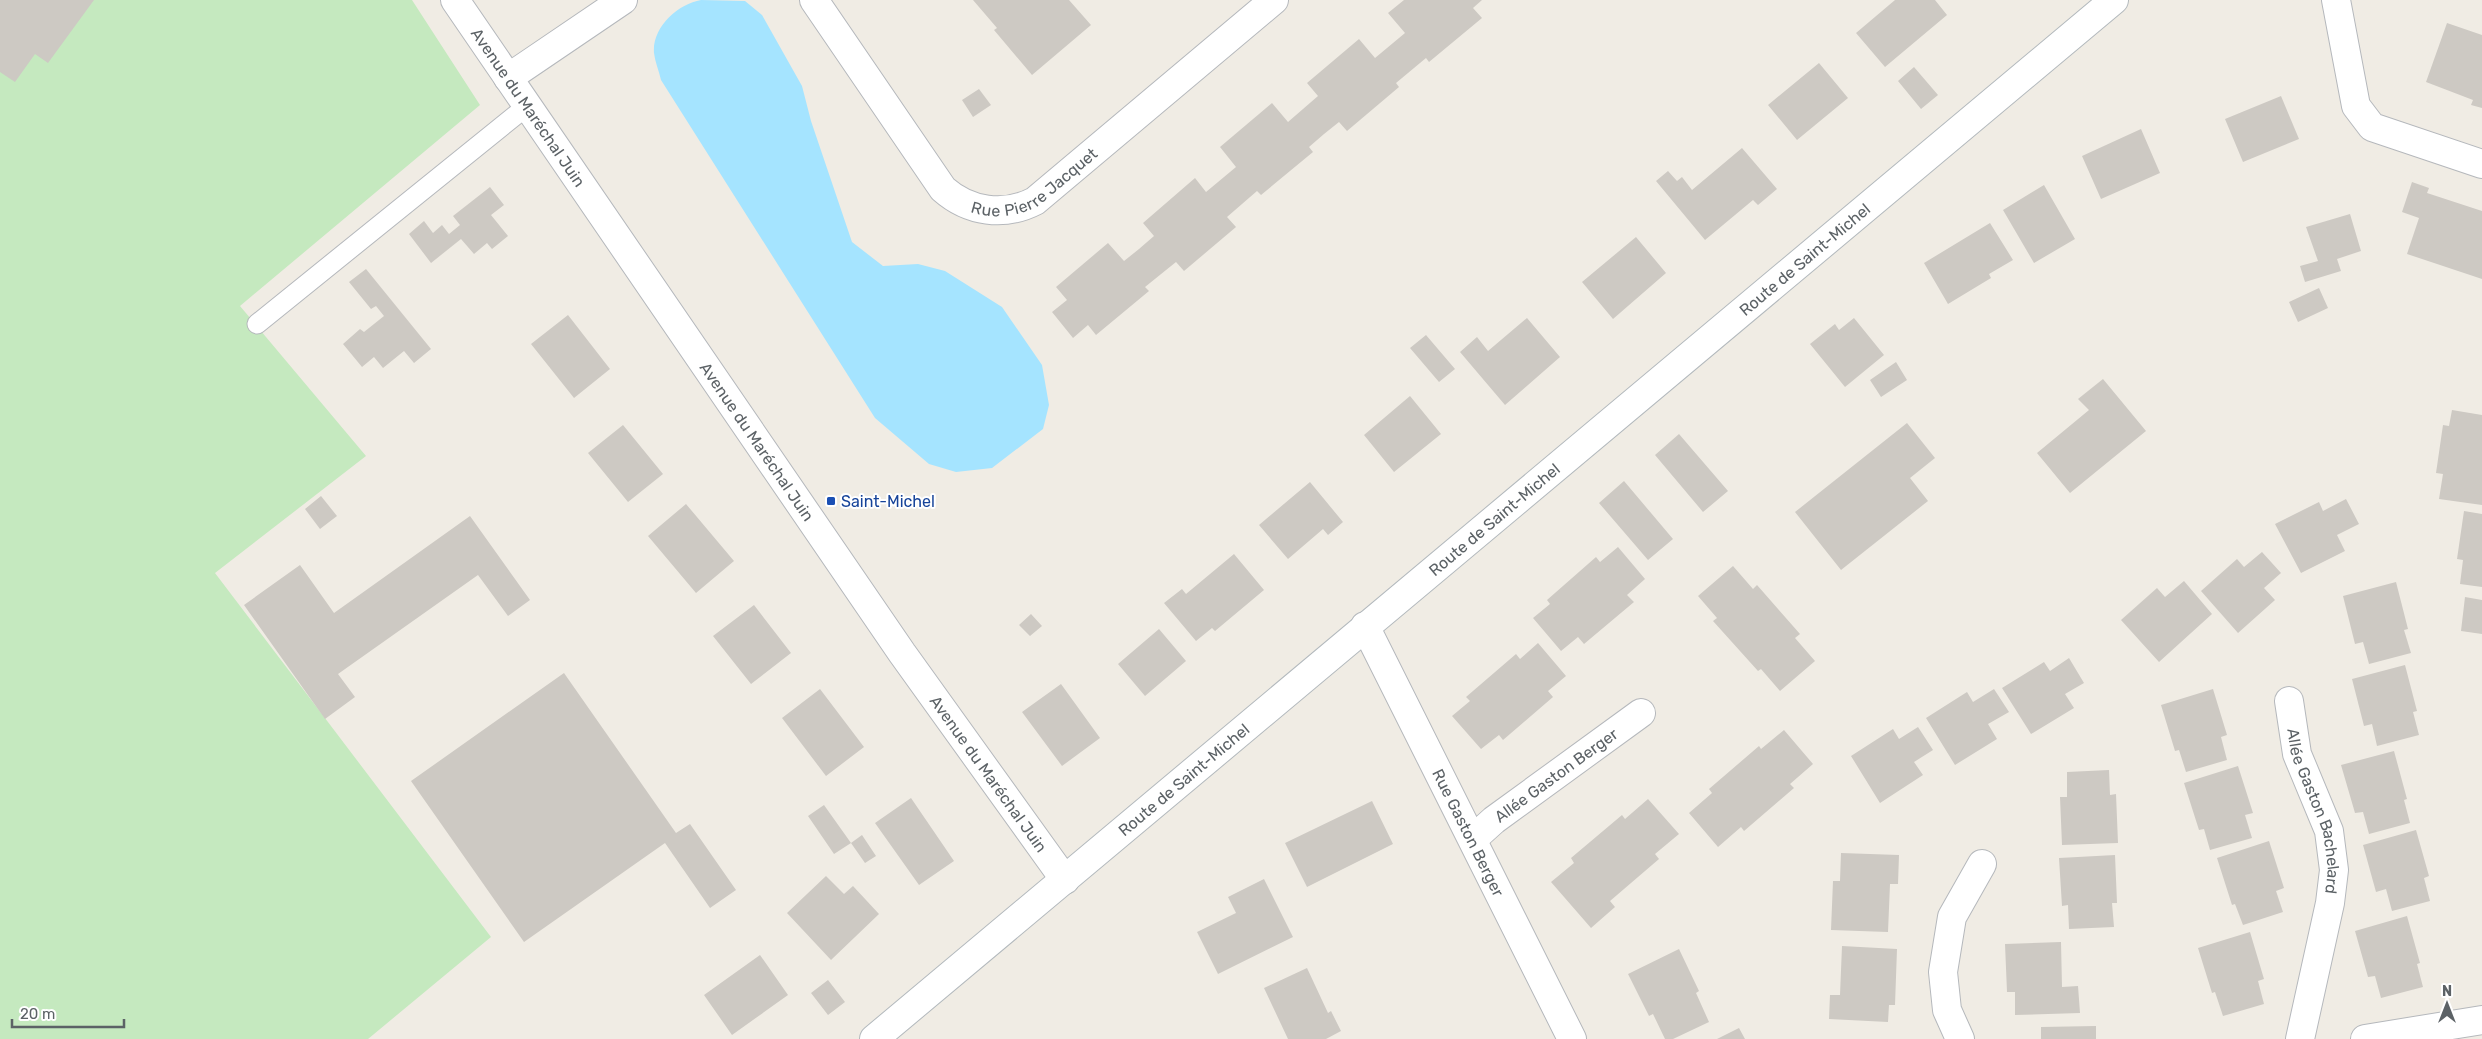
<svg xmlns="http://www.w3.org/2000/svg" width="2482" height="1039" font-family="Rubik,sans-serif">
<rect width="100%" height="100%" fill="#f0ece4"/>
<!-- green -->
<path fill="#c5e9bf" d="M 0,0 L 412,0 L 480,105 L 240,306 L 366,456 L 215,573 L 491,937 L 368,1039 L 0,1039 Z"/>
<!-- water -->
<path fill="#a5e4ff" d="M 701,0 L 745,1 L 762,15 L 802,86 L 811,121 L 852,242 L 883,266 L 918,264 L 945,271 L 1002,307 L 1042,365 L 1049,405 L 1043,429 L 992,468 L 956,472 L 929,464 L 875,418 L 661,80 C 659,71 655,62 654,53 C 652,27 678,4 701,0 Z"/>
<!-- building -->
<path fill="#cdc9c3" d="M 0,0 L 94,0 L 48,63 L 35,54 L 15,82 L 0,72 Z
M 973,0 L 1069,0 L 1091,25 L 1032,75 L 994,30 L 997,28 Z
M 1404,0 L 1482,0 L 1473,8 L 1482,18 L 1429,62 L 1426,58 L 1396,83 L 1399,87 L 1347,131 L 1339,122 L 1324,134 L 1309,147 L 1313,152 L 1261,195 L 1257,191 L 1227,217 L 1236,227 L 1184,271 L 1176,262 L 1145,287 L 1149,291 L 1096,335 L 1088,325 L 1073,338 L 1052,312 L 1067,300 L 1056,287 L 1108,243 L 1124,261 L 1139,249 L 1154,236 L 1143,223 L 1195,178 L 1206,192 L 1236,167 L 1220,147 L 1272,103 L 1288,122 L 1318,96 L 1307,83 L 1359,39 L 1375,58 L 1405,33 L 1388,13 Z
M 1895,0 L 1935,0 L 1947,15 L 1885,67 L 1856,33 Z
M 2447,23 L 2482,35 L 2482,108 L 2471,105 L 2473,100 L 2426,82 Z
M 1819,63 L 1848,98 L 1797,140 L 1768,105 Z
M 1914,67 L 1938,95 L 1921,109 L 1898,81 Z
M 979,89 L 991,105 L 973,117 L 962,100 Z
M 2281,96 L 2299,139 L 2243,162 L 2225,119 Z
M 2141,129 L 2160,173 L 2101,199 L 2082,156 Z
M 1742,148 L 1777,189 L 1758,205 L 1753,200 L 1705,240 L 1656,181 L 1668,171 L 1677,181 L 1682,177 L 1692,190 Z
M 2412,182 L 2429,188 L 2427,193 L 2482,211 L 2482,279 L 2407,254 L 2419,218 L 2402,212 Z
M 2044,185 L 2075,239 L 2034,263 L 2003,210 Z
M 490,187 L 504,205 L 491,215 L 508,236 L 492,249 L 487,243 L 474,254 L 461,239 L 431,263 L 409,234 L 424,221 L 433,233 L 442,225 L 449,234 L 460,225 L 453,216 Z
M 2350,214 L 2361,251 L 2337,259 L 2341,271 L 2305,282 L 2300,266 L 2318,261 L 2306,227 Z
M 1990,223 L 2013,260 L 1989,274 L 1991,278 L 1948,304 L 1924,263 Z
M 1636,237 L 1666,273 L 1613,319 L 1582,282 Z
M 366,269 L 431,349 L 414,363 L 404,351 L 383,368 L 374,357 L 362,367 L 343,344 L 360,329 L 364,332 L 384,316 L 376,306 L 371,309 L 349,282 Z
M 2319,288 L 2328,308 L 2298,322 L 2289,302 Z
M 568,315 L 610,369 L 574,398 L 531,344 Z
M 1527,318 L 1560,357 L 1505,405 L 1460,352 L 1477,337 L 1488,351 Z
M 1854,318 L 1884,355 L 1845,387 L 1810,344 L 1835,324 L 1839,330 Z
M 1426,335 L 1455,369 L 1439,382 L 1410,348 Z
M 1896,362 L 1907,380 L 1881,397 L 1870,380 Z
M 2103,379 L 2146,431 L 2070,493 L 2037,453 L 2089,410 L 2078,399 Z
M 1410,396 L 1441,434 L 1394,472 L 1364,435 Z
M 2452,410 L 2482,415 L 2482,505 L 2439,499 L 2443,474 L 2436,473 L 2443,425 L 2449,426 Z
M 1907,423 L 1935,458 L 1910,478 L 1928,501 L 1841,570 L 1795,512 Z
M 623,425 L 663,474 L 628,502 L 588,453 Z
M 1679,434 L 1728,491 L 1703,512 L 1655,455 Z
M 1624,481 L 1673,539 L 1648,560 L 1599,503 Z
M 1310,482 L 1343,522 L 1328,535 L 1323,529 L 1288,559 L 1259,525 Z
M 321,496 L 337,516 L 320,529 L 305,509 Z
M 2346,499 L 2359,524 L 2337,535 L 2345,551 L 2301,573 L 2275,524 L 2319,502 L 2323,511 Z
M 686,504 L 734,561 L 696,593 L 648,536 Z
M 2464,511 L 2482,514 L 2482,587 L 2460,584 L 2463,560 L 2457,559 Z
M 470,516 L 530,600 L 508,616 L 478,575 L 338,674 L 355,697 L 325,719 L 244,605 L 300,565 L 334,613 Z
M 1618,547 L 1645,579 L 1627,595 L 1634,602 L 1584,644 L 1578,637 L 1561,651 L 1533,618 L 1550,604 L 1547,600 L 1596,557 L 1600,562 Z
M 2262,552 L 2281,573 L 2264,588 L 2275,600 L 2238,633 L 2201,591 L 2237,559 L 2244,567 Z
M 1234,554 L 1264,590 L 1215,631 L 1212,628 L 1196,641 L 1164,603 L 1182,589 L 1186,594 Z
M 1733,566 L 1753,589 L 1757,585 L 1800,634 L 1795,638 L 1815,661 L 1780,691 L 1761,669 L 1758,671 L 1713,621 L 1717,618 L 1698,596 Z
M 2184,581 L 2212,614 L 2159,662 L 2121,620 L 2157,588 L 2165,597 Z
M 2396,582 L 2408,629 L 2404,630 L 2411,653 L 2369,664 L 2363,642 L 2355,644 L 2343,596 Z
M 2465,597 L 2482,600 L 2482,634 L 2461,631 Z
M 754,605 L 791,653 L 751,684 L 713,636 Z
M 1031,614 L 1042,626 L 1030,636 L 1019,625 Z
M 1159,629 L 1186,661 L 1145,696 L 1118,664 Z
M 1538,643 L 1566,676 L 1548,691 L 1553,697 L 1503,740 L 1499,735 L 1481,749 L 1452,716 L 1470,701 L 1466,697 L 1516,654 L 1520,659 Z
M 2069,658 L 2084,683 L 2065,694 L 2074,708 L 2031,734 L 2002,688 L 2044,662 L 2050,671 Z
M 2405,665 L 2417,711 L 2413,712 L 2419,735 L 2377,746 L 2372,724 L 2364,726 L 2352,679 Z
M 564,673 L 676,833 L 690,824 L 736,890 L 710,908 L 665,843 L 524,942 L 411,781 Z
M 1061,684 L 1100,738 L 1062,766 L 1022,712 Z
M 820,689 L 864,747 L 826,776 L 782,718 Z
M 1994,689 L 2009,712 L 1988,724 L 1997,739 L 1955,765 L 1926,718 L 1967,692 L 1973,702 Z
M 2213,689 L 2227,735 L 2221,737 L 2227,760 L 2186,772 L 2179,750 L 2175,751 L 2161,705 Z
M 1918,727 L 1933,750 L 1914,762 L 1923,775 L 1880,803 L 1851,756 L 1893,729 L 1899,739 Z
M 1784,730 L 1813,764 L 1790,784 L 1794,788 L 1744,831 L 1741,827 L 1718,847 L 1689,813 L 1712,793 L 1709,789 L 1759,746 L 1761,749 Z
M 2394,751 L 2407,799 L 2404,800 L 2410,823 L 2369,834 L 2363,812 L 2355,813 L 2341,765 Z
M 2238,766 L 2253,813 L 2245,815 L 2252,838 L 2210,850 L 2204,829 L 2199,830 L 2184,783 Z
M 2109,770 L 2110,795 L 2116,794 L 2118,843 L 2062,845 L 2060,797 L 2067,797 L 2067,772 Z
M 911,798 L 954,861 L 919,885 L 875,823 Z
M 1648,799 L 1679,834 L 1655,854 L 1659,859 L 1610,901 L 1615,907 L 1591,928 L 1551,882 L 1574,863 L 1571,858 L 1622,815 L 1625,819 Z
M 1372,801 L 1393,844 L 1307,887 L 1285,843 Z
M 824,805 L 851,843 L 834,854 L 808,816 Z
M 2416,830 L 2429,876 L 2424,878 L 2430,901 L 2392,911 L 2386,889 L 2376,892 L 2363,845 Z
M 862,835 L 876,856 L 865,863 L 851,843 Z
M 2269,841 L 2284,888 L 2276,891 L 2283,912 L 2243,925 L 2235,904 L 2232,905 L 2217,858 Z
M 1841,853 L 1899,855 L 1898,884 L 1890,884 L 1888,932 L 1831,930 L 1833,881 L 1840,881 Z
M 2115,855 L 2117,903 L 2112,903 L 2114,927 L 2069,929 L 2068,905 L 2062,906 L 2059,858 Z
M 826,876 L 844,894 L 853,886 L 879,914 L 831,960 L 787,913 Z
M 1264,879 L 1293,937 L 1218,974 L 1197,932 L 1236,913 L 1228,897 Z
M 2407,916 L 2420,963 L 2417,964 L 2423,987 L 2381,998 L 2375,976 L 2368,977 L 2355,931 Z
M 2250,932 L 2264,979 L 2258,981 L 2264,1004 L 2223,1016 L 2215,992 L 2212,993 L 2198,948 Z
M 2061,942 L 2062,987 L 2078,986 L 2080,1013 L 2015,1015 L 2015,992 L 2007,992 L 2005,944 Z
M 1842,946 L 1897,949 L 1895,1005 L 1889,1005 L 1888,1022 L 1829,1019 L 1830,995 L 1840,995 Z
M 1679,949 L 1699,991 L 1696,993 L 1709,1022 L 1673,1039 L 1665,1039 L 1653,1014 L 1649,1016 L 1628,974 Z
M 760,955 L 788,995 L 732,1035 L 704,995 Z
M 1307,968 L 1328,1013 L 1331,1011 L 1341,1031 L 1326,1039 L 1288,1039 L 1264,988 Z
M 828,980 L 845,1002 L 828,1015 L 811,993 Z
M 2096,1026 L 2096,1039 L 2041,1039 L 2041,1027 Z
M 1739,1028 L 1745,1039 L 1717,1039 Z"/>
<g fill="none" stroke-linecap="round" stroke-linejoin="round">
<defs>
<path id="lane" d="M 257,324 L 527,106"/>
<g id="street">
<path id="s1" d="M 455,0 L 902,653 L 1065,880"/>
<path id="s2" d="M 814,0 L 943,189 C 969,212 1004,217 1035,201 L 1274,0"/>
<path d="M 2336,0 L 2356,106 L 2372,127 L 2482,164"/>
<path d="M 508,78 L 623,0"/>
<path id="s3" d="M 1365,626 L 1572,1039"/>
<path id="s4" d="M 2289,701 L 2297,754 L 2329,831 L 2334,870 L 2330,903 L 2300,1039"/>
<path id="s5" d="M 1473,839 L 1494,820 L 1641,713"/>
<path d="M 1960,1039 L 1947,1010 L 1943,972 L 1952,917 L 1982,864"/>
<path d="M 2365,1039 L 2482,1020"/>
</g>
<g id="secondary">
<path id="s6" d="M 874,1039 L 2114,0"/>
</g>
</defs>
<!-- lane casing -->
<use href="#lane" stroke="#b5b8bc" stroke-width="21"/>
<!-- street casing -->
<use href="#street" stroke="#b5b8bc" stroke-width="30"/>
<!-- secondary casing -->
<use href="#secondary" stroke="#b3b9bd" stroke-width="30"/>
<!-- lane -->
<use href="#lane" stroke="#fff" stroke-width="19"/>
<!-- street -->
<use href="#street" stroke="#fff" stroke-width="28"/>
<!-- secondary -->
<use href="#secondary" stroke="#fff" stroke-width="28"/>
</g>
<!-- markers -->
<rect fill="#1a4fb4" stroke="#fff" stroke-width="2" x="826" y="496" width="10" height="10" rx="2.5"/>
<g text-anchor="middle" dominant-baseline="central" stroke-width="4" stroke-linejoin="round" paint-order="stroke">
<!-- street labels -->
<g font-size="16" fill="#5c6266" stroke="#fff">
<text stroke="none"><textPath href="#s1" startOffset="130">Avenue du Maréchal Juin</textPath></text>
<text stroke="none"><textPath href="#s2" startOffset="334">Rue Pierre Jacquet</textPath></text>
<text stroke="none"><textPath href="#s6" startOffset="1214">Route de Saint-Michel</textPath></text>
<text stroke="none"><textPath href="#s1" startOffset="535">Avenue du Maréchal Juin</textPath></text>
<text stroke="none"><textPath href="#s6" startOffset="809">Route de Saint-Michel</textPath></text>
<text stroke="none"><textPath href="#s1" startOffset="940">Avenue du Maréchal Juin</textPath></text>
<text stroke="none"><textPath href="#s5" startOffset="105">Allée Gaston Berger</textPath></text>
<text stroke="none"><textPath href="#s6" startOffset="404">Route de Saint-Michel</textPath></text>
<text stroke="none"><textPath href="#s4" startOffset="114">Allée Gaston Bachelard</textPath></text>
<text stroke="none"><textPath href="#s3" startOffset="231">Rue Gaston Berger</textPath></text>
</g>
<!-- transit labels -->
<g font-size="16" fill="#164399" stroke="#fff" text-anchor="start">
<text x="841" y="501">Saint-Michel</text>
</g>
</g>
<!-- north arrow -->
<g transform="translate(2447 1004)" stroke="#ffffff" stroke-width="4" paint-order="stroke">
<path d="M0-4L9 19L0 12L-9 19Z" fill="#5c6266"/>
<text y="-8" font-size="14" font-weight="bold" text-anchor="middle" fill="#5c6266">N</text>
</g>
<!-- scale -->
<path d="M12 1019v8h112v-8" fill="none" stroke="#5c6266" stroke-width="2.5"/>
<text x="20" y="1019" font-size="15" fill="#5c6266" stroke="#ffffff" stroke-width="4" paint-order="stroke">20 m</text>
</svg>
